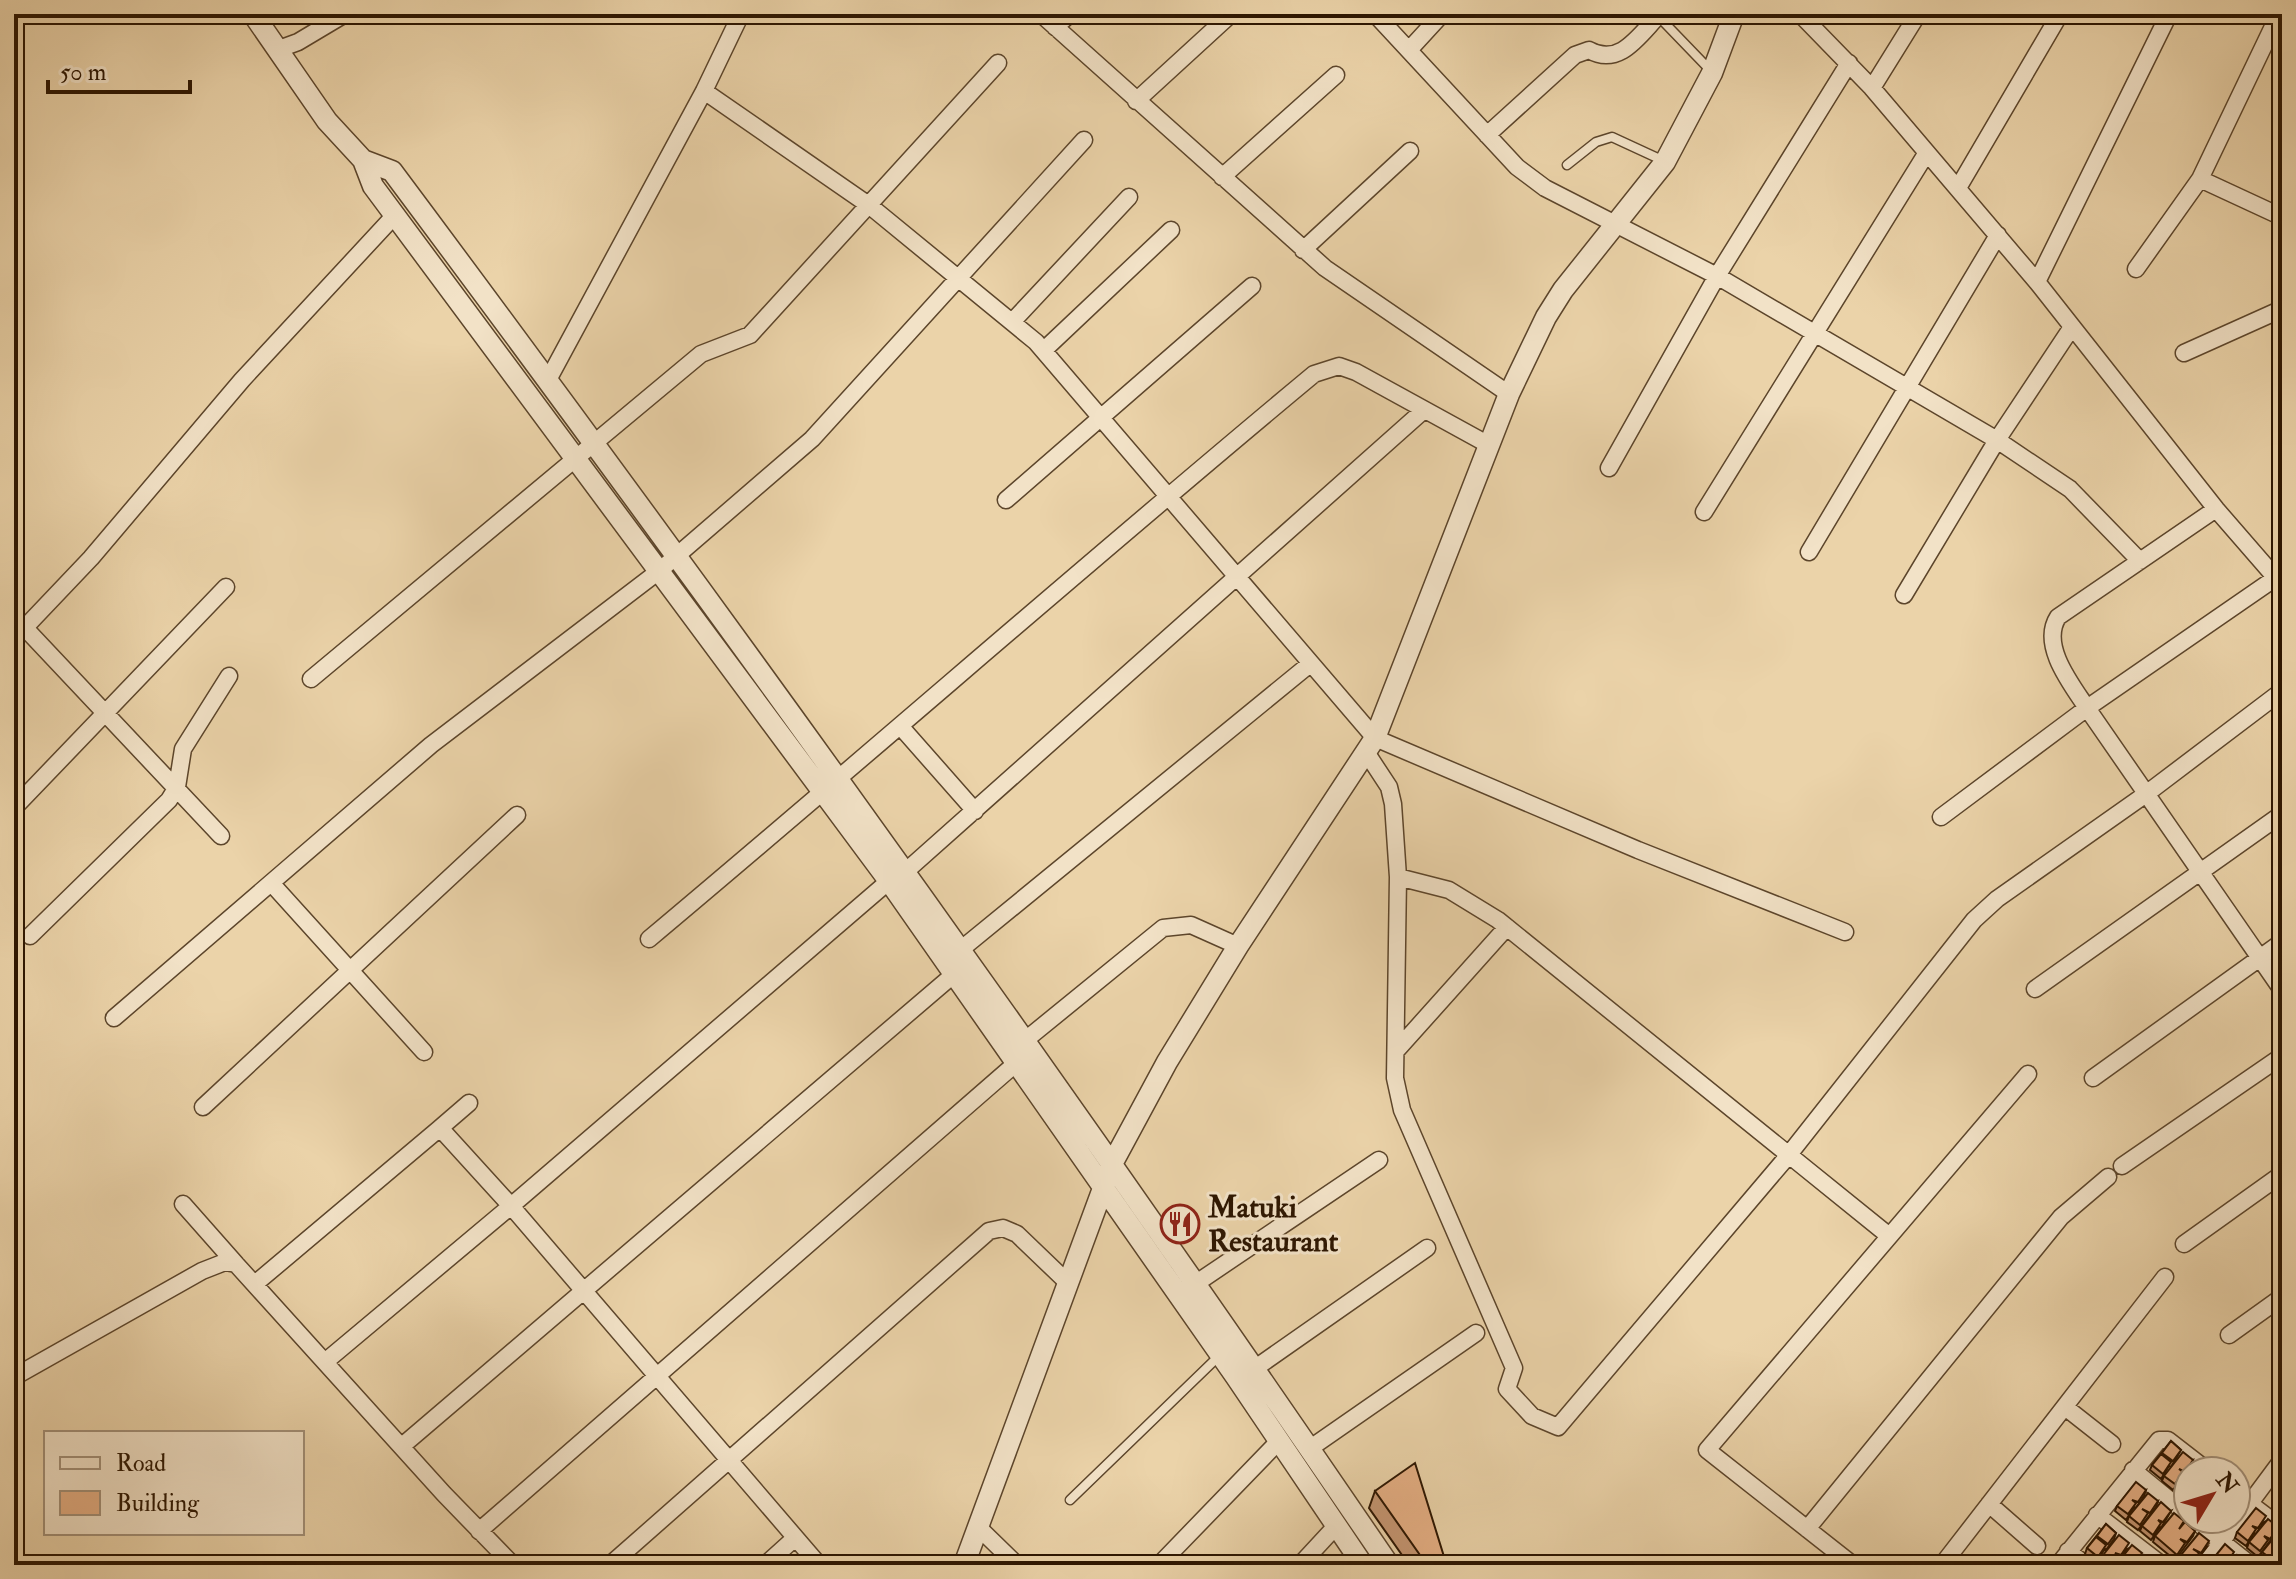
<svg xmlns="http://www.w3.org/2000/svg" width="2296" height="1579" font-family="'IM FELL Double Pica',serif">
<rect width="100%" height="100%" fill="#ebd3a9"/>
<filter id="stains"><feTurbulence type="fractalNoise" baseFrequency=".0025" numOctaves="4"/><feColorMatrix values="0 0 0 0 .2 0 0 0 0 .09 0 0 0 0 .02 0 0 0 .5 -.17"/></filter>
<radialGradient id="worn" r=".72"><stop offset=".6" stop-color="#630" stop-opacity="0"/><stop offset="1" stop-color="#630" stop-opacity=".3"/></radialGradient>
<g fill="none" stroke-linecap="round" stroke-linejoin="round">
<defs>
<path id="service" d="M 1657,15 L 1711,71
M 1567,165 L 1596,142 L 1612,137 L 1664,161
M 1070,1500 L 1220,1355"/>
<path id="minor" d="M 1041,14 L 1325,268 L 1509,394
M 1375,14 L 1517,167 L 1545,188 L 1717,276 L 1997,440 L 2070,489 L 2140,561
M 1800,14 L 1872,88 L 2037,282 L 2216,509 L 2282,585
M 1055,27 L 1070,14
M 279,49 L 298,42 L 345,14
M 1409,50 L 1442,14
M 1872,88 L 1918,14
M 704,91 L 870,206 L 1036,342 L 1375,738 L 1638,850 L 1845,932
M 1136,101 L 1231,14
M 1487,135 L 1575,55 L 1589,50 C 1619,67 1638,37 1658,16
M 1222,177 L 1336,75
M 2200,179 L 2282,217
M 1958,188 L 2060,14
M 1303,250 L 1410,151
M 2136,269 L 2200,179 L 2279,14
M 2037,282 L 2169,14
M 1012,322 L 1129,197
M 1044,350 L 1171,230
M 2184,353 L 2282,309
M 548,380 L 704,91 L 741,14
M 1609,468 L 1717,276 L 1849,63
M 1006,500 L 1252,286
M 2216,509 L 2058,617 C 2040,645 2071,684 2087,708 L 2282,990
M 1704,512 L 1926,154
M 1809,552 L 1998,235
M 1904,595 L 1997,440 L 2072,327
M 25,628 L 221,836
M 14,639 L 91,558 L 242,380 L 395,215
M 311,679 L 701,354 L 750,335 L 998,63
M 901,727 L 975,811
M 1366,752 L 1389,787 L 1393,804 L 1398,877 L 1395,1078 L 1402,1110 L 1514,1368 L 1507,1389 L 1532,1416 L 1558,1427 L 1787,1157 L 1974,920 L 1997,899 L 2146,794 L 2282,691
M 14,808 L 226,587
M 1941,817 L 2087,708 L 2274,579
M 905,872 L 1424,410
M 1398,877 L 1449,890 L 1498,920 L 1888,1235
M 273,885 L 424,1052
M 30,936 L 169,800 L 177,787 L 183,749 L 229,676
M 649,939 C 872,752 1090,560 1314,374 L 1339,366 L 1356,372 L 1489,445
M 959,951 L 1310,664
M 2035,989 L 2282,814
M 114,1018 L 431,745 L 659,571 L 812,439 L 1084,140
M 1023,1042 L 1163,928 L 1191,925 L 1238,946
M 1396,1051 L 1507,927
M 2093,1078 L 2282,942
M 203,1107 L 517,815
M 2122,1166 L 2282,1056
M 183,1204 L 236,1264
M 2184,1244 L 2282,1174
M 256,1283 L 440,1128
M 1195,1284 L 1379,1160
M 2229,1335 L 2282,1297
M 326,1361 L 511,1206 L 440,1128 L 469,1103
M 1254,1369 L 1427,1248
M 14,1377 L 202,1271 L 225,1262 L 236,1264 L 444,1494 L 513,1565
M 2065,1407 L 2112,1444
M 402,1446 L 952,976
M 1309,1449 L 1476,1333
M 2133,1470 L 2188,1515
M 2236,1493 L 2282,1528
M 1989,1504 L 2037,1546
M 2097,1515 L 2162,1565
M 2193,1519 L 2251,1565
M 979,1528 L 1017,1565
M 1807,1529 L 2061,1217 L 2108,1177
M 479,1531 L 1014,1065
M 2068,1551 L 2086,1565
M 610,1565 L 989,1231 L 1003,1228 L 1017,1234 L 1068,1283
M 765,1565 L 795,1538
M 819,1565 L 511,1206 L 889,881
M 1159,1565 L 1279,1441
M 1300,1565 L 1336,1526
M 1853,1565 L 1707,1450 L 2028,1074
M 1942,1565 L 2165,1277
M 2058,1565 L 2159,1440 L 2168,1440 L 2208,1471
M 2204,1565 L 2282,1460"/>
<path id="tertiary" d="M 253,14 L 327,121 L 363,160 L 373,186 L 889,881 L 1236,1377 L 1363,1565
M 363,160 L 392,171 C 734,629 1067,1093 1389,1565
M 964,1565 L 1112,1164 L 1167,1062 L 1238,946 L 1375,738 L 1509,394 L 1546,317 L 1563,290 L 1665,162 L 1712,73 L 1734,14"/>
</defs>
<!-- service casing -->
<use href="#service" stroke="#5c452b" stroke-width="11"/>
<!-- minor casing -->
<use href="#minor" stroke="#5c452b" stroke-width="19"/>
<!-- tertiary casing -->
<use href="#tertiary" stroke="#5c452b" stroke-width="23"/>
<!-- service -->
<use href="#service" stroke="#f2e2c7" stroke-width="8"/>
<!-- minor -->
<use href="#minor" stroke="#f2e2c7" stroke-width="16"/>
<!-- tertiary -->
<use href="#tertiary" stroke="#f2e2c7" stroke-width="20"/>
</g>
<!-- wall -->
<path fill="#c59672" stroke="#2d1601" stroke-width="2" d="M 2171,1441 L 2181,1450 L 2171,1467 L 2169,1466 L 2161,1479 L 2150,1470 L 2152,1465 Z
M 2193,1460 L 2191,1466 L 2173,1490 L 2162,1481 L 2164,1476 Z
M 2188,1472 L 2188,1497 L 2186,1499 L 2175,1490 L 2177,1485 Z
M 2146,1490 L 2144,1496 L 2136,1508 L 2134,1507 L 2126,1520 L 2115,1511 L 2117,1506 Z
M 1375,1491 L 1446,1565 L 1409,1565 L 1369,1508 Z
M 2158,1501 L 2156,1507 L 2138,1530 L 2127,1522 L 2129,1516 Z
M 2171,1511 L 2161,1528 L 2160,1527 L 2151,1540 L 2140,1531 L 2142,1526 Z
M 2214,1519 L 2231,1519 L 2224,1530 L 2213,1521 Z
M 2264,1522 L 2256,1534 L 2254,1533 L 2246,1546 L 2235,1538 L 2237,1532 Z
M 2106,1524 L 2116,1533 L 2114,1539 L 2106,1550 L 2105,1549 L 2096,1562 L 2085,1554 L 2087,1548 Z
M 2182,1525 L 2195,1531 L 2193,1536 L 2175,1560 L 2153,1542 L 2155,1536 Z
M 2282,1529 L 2282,1552 L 2281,1554 L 2280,1553 L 2272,1565 L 2270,1565 L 2260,1557 L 2262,1552 Z
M 2276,1533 L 2258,1557 L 2247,1548 L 2249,1542 Z
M 2207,1547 L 2193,1565 L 2182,1565 L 2178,1562 L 2180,1556 Z
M 2127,1549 L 2114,1565 L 2098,1564 L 2100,1559 Z"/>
<!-- building -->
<path fill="#e5af84" stroke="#2d1601" stroke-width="2" d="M 2171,1441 L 2181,1450 L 2173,1461 L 2162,1453 Z
M 2183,1452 L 2193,1460 L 2185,1472 L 2179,1469 L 2183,1472 L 2175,1484 L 2164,1476 Z
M 2161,1454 L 2171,1462 L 2163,1474 L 2152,1465 Z
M 2196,1462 L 2206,1470 L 2205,1471 L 2189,1471 Z
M 1415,1463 L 1446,1563 L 1443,1565 L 1427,1565 L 1375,1491 Z
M 2188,1472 L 2188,1493 L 2177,1485 Z
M 2136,1482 L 2146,1490 L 2138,1502 L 2132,1500 L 2136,1503 L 2128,1514 L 2117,1506 Z
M 2148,1493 L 2158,1501 L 2150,1513 L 2142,1509 L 2148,1513 L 2140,1525 L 2129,1516 Z
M 2236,1494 L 2244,1500 L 2236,1511 Z
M 2161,1502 L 2171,1511 L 2163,1522 L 2158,1520 L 2161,1523 L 2153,1535 L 2142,1526 Z
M 2256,1508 L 2266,1516 L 2258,1528 L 2252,1526 L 2256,1529 L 2248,1541 L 2237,1532 Z
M 2174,1513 L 2184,1521 L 2179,1529 L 2185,1522 L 2195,1531 L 2187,1542 L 2180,1539 L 2185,1543 L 2177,1555 L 2155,1536 Z
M 2219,1519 L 2229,1519 L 2226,1524 Z
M 2268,1519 L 2278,1527 L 2270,1539 L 2264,1536 L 2268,1540 L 2260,1551 L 2249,1542 Z
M 2106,1524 L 2116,1533 L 2108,1544 L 2097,1536 Z
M 2281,1528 L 2282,1529 L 2282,1547 L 2272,1540 Z
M 2199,1533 L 2209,1541 L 2201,1553 L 2193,1549 L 2199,1553 L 2191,1565 L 2180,1556 Z
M 2119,1535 L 2129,1543 L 2121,1555 L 2115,1553 L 2119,1556 L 2112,1565 L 2108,1565 L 2100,1559 Z
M 2096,1537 L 2106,1545 L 2098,1557 L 2087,1548 Z
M 2271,1541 L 2281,1549 L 2273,1560 L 2262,1552 Z
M 2225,1544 L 2234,1552 L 2226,1564 L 2220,1561 L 2224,1565 L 2208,1565 Z
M 2132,1545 L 2142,1553 L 2134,1565 L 2128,1562 L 2132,1565 L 2116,1565 Z
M 2282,1553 L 2282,1565 L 2278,1565 L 2275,1562 Z
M 2144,1555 L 2154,1563 L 2153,1565 L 2137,1565 Z
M 2237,1555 L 2247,1563 L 2246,1565 L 2229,1565 Z
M 2077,1559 L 2084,1565 L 2072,1565 Z"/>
<!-- icons -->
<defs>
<symbol id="restaurant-ring" viewBox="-11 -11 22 22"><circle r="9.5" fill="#f2e2c7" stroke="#8f2418" stroke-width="1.5"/><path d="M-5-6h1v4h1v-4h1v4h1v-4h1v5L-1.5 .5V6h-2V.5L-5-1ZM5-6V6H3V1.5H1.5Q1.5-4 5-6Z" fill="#8f2418"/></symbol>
</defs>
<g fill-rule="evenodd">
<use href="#restaurant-ring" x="1158" y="1202" width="44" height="44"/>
</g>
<g text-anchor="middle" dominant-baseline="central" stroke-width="6" stroke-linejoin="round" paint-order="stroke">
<!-- poi labels -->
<g font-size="30" font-weight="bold" fill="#2d1601" stroke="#f2e2c7" text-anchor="start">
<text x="1208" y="1207">Matuki<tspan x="1208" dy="34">Restaurant</tspan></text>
</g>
</g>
<!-- margin -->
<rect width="2296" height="1579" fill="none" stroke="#ebd3a9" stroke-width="48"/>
<rect x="16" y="16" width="2264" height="1547" fill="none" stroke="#2d1601" stroke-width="4"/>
<rect x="24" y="24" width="2248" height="1531" fill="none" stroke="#2d1601" stroke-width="2"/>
<!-- legend -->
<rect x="44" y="1431" width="260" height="104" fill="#f2e2c7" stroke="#a39078" stroke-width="2"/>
<rect x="60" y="1457" width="40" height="12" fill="#f2e2c7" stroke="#a39078" stroke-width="2"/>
<text x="116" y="1471" font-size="24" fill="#2d1601">Road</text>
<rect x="60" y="1491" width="40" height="24" fill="#e5af84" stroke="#a39078" stroke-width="2"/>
<text x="116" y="1511" font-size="24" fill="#2d1601">Building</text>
<!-- north arrow -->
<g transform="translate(2212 1495) rotate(52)"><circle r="38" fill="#f2e2c7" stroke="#a39078" stroke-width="2"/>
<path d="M0-6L14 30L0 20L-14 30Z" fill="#8f2418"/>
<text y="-12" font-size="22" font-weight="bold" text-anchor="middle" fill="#2d1601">N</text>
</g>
<!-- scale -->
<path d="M48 80v12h142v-12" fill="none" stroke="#2d1601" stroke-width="4"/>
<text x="60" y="80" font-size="24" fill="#2d1601" stroke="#f2e2c7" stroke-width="6" paint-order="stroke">50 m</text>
<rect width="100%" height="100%" filter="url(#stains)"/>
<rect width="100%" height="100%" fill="url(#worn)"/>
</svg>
